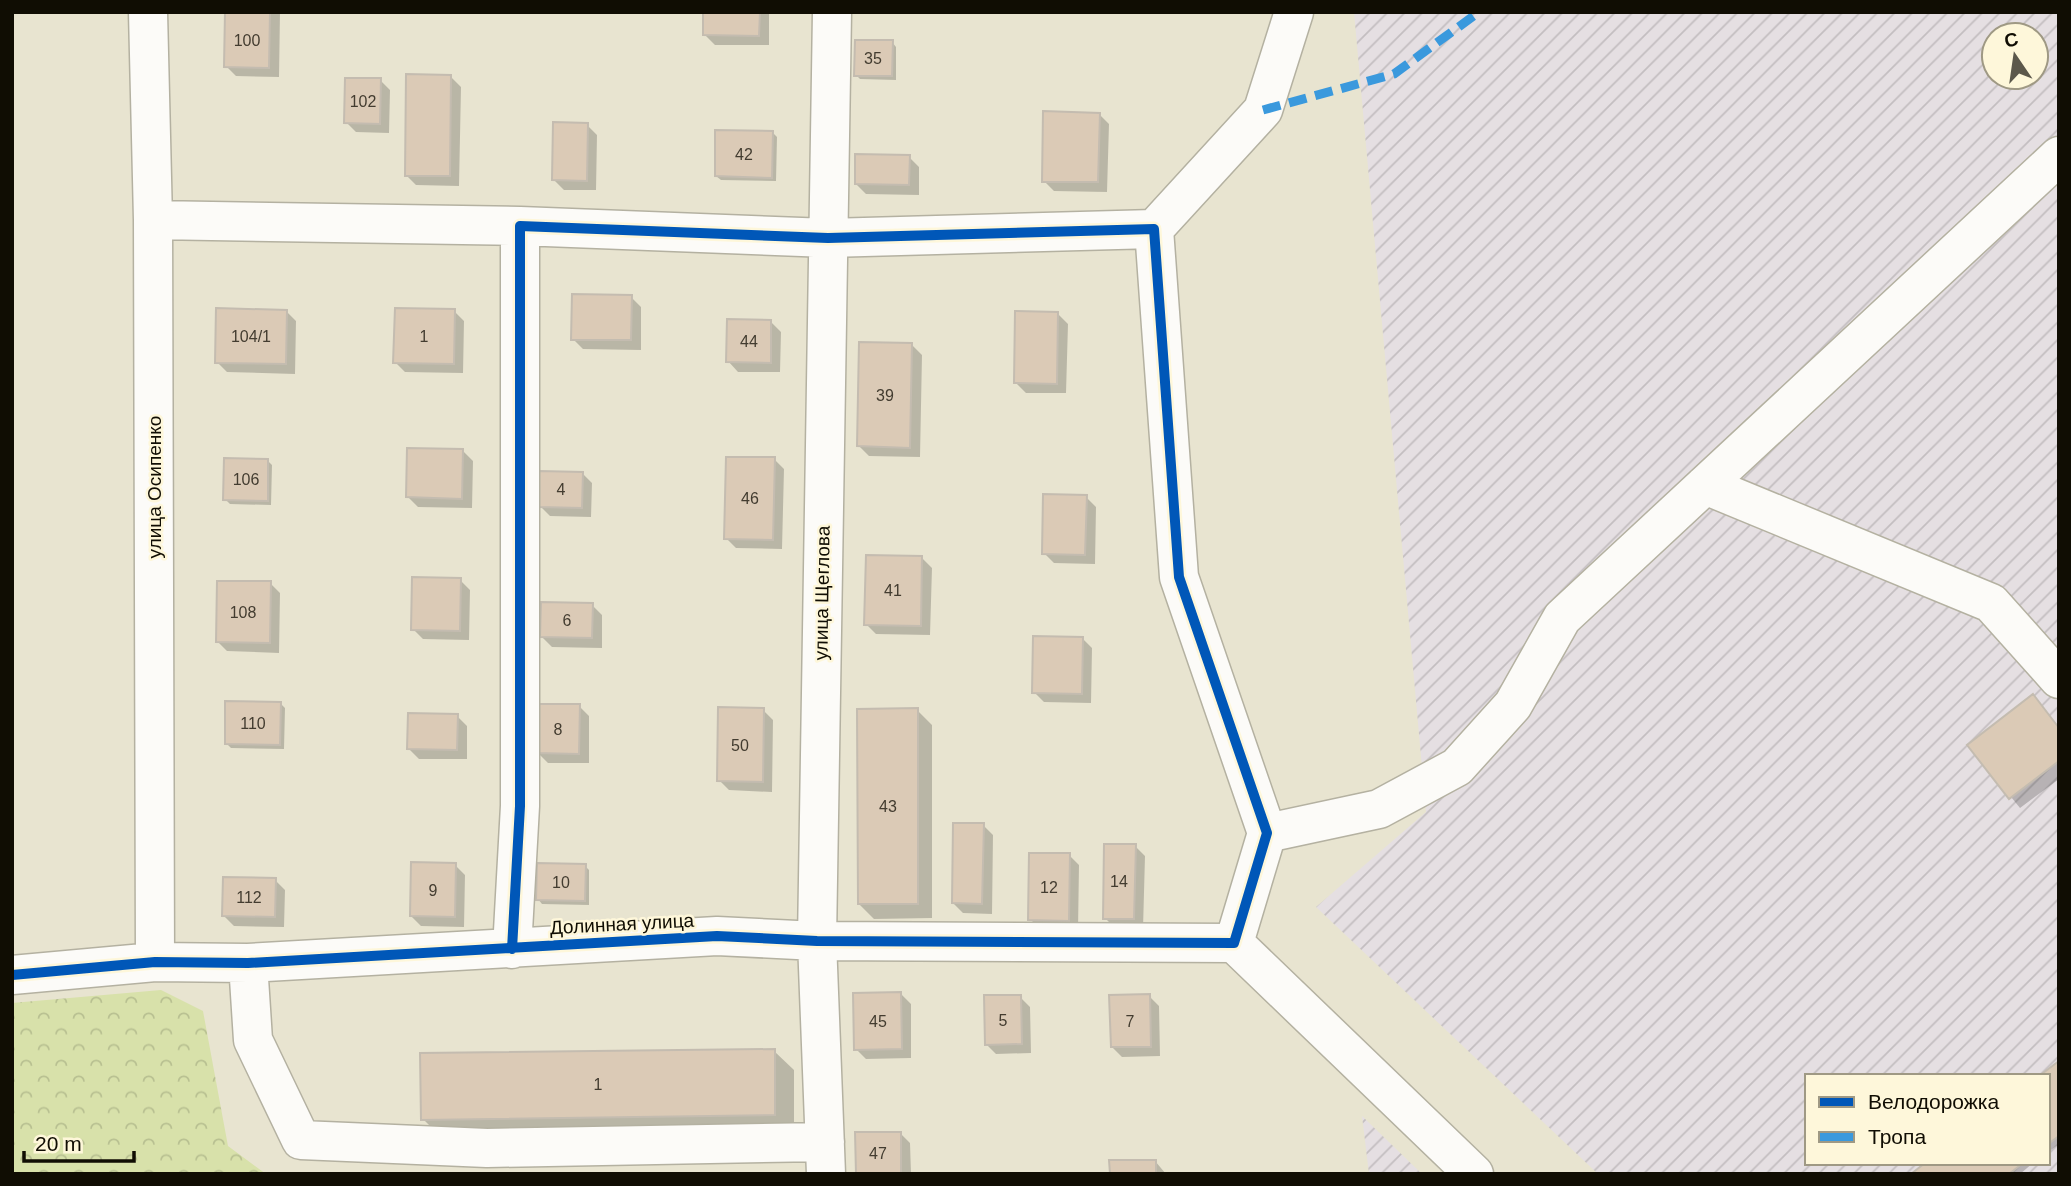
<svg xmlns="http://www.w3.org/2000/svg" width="2071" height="1186" font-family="Arial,sans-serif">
<defs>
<pattern id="industrial-furrows" width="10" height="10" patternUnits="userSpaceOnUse" patternTransform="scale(1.75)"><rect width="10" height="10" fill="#e5dfe2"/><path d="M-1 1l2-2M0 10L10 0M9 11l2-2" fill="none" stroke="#c3bec0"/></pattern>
<pattern id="forest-crowns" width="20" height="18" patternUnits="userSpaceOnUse" patternTransform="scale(1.75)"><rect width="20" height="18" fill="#d8e1aa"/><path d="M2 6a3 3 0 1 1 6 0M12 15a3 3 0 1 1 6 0" fill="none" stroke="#b8c091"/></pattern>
</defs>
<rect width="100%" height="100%" fill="#e8e4d0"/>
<!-- industrial -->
<path fill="url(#industrial-furrows)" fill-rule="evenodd" d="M 1354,12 L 2059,12 L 2059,1174 L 1598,1174 L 1316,907 L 1426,812 ZM 1994,35 L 2036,35 L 2036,77 L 1994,77 ZM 1807,1076 L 2048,1076 L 2048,1163 L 1807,1163 Z
M 1362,1116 L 1422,1174 L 1369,1174 Z"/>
<!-- forest -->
<path fill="url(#forest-crowns)" d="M 161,990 L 203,1011 L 228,1146 L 266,1174 L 12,1174 L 12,1003 Z"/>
<!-- shadow -->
<path fill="#0003" d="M 227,12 L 280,12 L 279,77 L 236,76 L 226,66 Z
M 705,12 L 769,12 L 769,45 L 715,45 L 705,35 Z
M 892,42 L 896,47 L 896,80 L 860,79 L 856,75 Z
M 451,77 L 461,87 L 459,186 L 416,185 L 406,175 Z
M 380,80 L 390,90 L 389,133 L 356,132 L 346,122 Z
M 1099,114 L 1109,124 L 1107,192 L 1054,191 L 1044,181 Z
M 587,125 L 597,135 L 596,190 L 564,190 L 554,180 Z
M 773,133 L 777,137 L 776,181 L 721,180 L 716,176 Z
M 909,157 L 919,167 L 919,195 L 866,194 L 856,184 Z
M 631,297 L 641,307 L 641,350 L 583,349 L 573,339 Z
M 286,311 L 296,321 L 295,374 L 227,372 L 217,362 Z
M 454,311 L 464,321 L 463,373 L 405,372 L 395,362 Z
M 1058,314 L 1068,324 L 1066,393 L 1026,393 L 1016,383 Z
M 771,322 L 781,332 L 780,372 L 738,372 L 728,361 Z
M 912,345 L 922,355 L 920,457 L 869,456 L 859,446 Z
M 463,451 L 473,461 L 472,508 L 418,507 L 408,497 Z
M 774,459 L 784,469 L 782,549 L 736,548 L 726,538 Z
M 267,460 L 272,465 L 271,505 L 230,504 L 225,499 Z
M 582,473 L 592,483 L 591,517 L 550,516 L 540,506 Z
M 1086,497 L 1096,507 L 1095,564 L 1054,563 L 1044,553 Z
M 922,558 L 932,568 L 930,635 L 876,634 L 866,624 Z
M 460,580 L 470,590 L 469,640 L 423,639 L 413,629 Z
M 270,583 L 280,593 L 279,653 L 227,651 L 217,641 Z
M 592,605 L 602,615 L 602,648 L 552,647 L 542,637 Z
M 1082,638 L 1092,648 L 1091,703 L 1044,702 L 1034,692 Z
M 2033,697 L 2059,727 L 2059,779 L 2020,808 L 1969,745 Z
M 280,703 L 285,708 L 284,749 L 231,748 L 227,744 Z
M 579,706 L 589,716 L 589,763 L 548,763 L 538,753 Z
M 763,710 L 773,720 L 772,792 L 729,790 L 719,780 Z
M 917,710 L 932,725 L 932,918 L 874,919 L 859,904 Z
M 457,716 L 467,726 L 467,759 L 419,759 L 409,749 Z
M 983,825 L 993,835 L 992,914 L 963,913 L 953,903 Z
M 1135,846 L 1145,856 L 1143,929 L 1115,928 L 1105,918 Z
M 1069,855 L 1079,865 L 1078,930 L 1040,929 L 1030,919 Z
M 455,865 L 465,875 L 464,927 L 421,926 L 411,916 Z
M 585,866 L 589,870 L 589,905 L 542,904 L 538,899 Z
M 275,880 L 285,890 L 284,927 L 234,926 L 224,916 Z
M 901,994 L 911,1004 L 911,1058 L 866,1059 L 856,1049 Z
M 1149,996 L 1159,1006 L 1160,1056 L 1122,1057 L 1112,1047 Z
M 1020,997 L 1030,1007 L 1031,1053 L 996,1054 L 986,1044 Z
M 774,1051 L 794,1070 L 794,1133 L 442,1138 L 423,1119 Z
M 2059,1063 L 2059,1144 L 2048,1152 L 2048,1076 Z
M 900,1133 L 910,1143 L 911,1174 L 858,1174 Z
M 1155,1161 L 1166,1174 L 1111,1174 Z
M 1927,1163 L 2033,1163 L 2020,1174 L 1914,1174 Z"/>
<!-- building -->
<path fill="#dbcab6" stroke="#c4bcb0" stroke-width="2" d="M 225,12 L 270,12 L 269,68 L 224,67 Z
M 703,12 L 760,12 L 759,36 L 703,35 Z
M 855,40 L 893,40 L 892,76 L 854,76 Z
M 406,74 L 451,75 L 450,176 L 405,176 Z
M 345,78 L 381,78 L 380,124 L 344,123 Z
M 1043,111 L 1100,113 L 1098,182 L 1042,182 Z
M 553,122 L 588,123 L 587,181 L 552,180 Z
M 715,130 L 773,131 L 772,178 L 715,176 Z
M 855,154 L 910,155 L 909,185 L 855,184 Z
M 572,294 L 632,295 L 631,340 L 571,340 Z
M 216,308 L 287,310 L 286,364 L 215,363 Z
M 395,308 L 455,309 L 454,364 L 393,363 Z
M 1015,311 L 1058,312 L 1057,384 L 1014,383 Z
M 727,319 L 771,320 L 771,363 L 726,362 Z
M 859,342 L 912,343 L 910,448 L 857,446 Z
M 407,448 L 463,449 L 462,499 L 406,497 Z
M 726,457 L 775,457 L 773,540 L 724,539 Z
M 224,458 L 268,459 L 268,501 L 223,500 Z
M 539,471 L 583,472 L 582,508 L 539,507 Z
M 1043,494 L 1087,495 L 1085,555 L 1042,554 Z
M 866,555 L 922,556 L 921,626 L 864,625 Z
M 412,577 L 461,578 L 460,631 L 411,630 Z
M 217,581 L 271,581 L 270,643 L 216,642 Z
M 541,602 L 593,603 L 592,638 L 540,637 Z
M 1033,636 L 1083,637 L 1082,694 L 1032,693 Z
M 2033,694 L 2059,728 L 2059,761 L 2009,799 L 1967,745 Z
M 225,701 L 281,702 L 280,745 L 225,744 Z
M 537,704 L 580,704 L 579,754 L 536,753 Z
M 718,707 L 764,708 L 763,782 L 717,781 Z
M 918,708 L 918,904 L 858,904 L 857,709 Z
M 408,713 L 458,714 L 457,750 L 407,749 Z
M 953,823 L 984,823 L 982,904 L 952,903 Z
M 1104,844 L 1136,844 L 1134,919 L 1103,919 Z
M 1029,853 L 1070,853 L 1069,921 L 1028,920 Z
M 411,862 L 456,863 L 455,917 L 410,916 Z
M 537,863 L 586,864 L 585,901 L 536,900 Z
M 223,877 L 276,878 L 275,917 L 222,916 Z
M 901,992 L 902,1049 L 854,1050 L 853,993 Z
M 1150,994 L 1151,1047 L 1111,1047 L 1109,995 Z
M 984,995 L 1021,995 L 1022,1044 L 985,1045 Z
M 775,1049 L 775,1115 L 421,1120 L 420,1053 Z
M 2059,1061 L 2059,1136 L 2048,1144 L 2048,1076 L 2039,1076 Z
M 855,1132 L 901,1132 L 901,1174 L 856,1174 Z
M 1109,1160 L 1156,1160 L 1156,1174 L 1110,1174 Z
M 1925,1163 L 2023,1163 L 2009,1174 L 1911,1174 Z"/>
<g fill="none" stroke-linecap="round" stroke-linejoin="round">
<defs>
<path id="minor" d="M 148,12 L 153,220 L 155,962
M 153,220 L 520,226
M 1154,229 L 1263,110 L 1294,12
M 1705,485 L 1991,603 L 2059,679
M 1267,833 L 1379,809 L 1457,767 L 1513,705 L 1562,618 L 2059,156
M 1234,943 L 1474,1174
M 512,949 L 520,806 L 520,226 L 828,238 L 1154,229 L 1179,577 L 1267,833 L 1234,943
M 248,963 L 253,1040 L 301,1140 L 487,1148 L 825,1142
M 12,975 L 155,962 L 248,963 L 717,936 L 817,941 L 1234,943
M 826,1174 L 817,941 L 832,12"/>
</defs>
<!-- minor casing -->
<use href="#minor" stroke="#b4b1a1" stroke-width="41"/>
<!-- minor -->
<use href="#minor" stroke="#fcfbf8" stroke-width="38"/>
<!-- quiet -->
<path stroke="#3a99dd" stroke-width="9" stroke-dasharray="18 9" stroke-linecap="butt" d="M 1263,110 L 1394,74 L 1479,12"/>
<defs>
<path id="cycleway" d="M 12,975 L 155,962 L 248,963 L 717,936 L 817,941 L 1234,943 L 1267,833 L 1179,577 L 1154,229 L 828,238 L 520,226 L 520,806 L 512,949"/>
</defs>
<!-- cycleway casing -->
<use href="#cycleway" stroke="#fef7da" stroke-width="15"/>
<!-- cycleway -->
<use href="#cycleway" stroke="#0057b8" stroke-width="10"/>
</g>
<g text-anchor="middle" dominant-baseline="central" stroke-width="5" stroke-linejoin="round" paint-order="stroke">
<!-- number labels -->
<g font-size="16" fill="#433c30">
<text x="247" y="40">100</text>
<text x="873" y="58">35</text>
<text x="363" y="101">102</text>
<text x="744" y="154">42</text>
<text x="251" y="336">104/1</text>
<text x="424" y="336">1</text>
<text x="749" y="341">44</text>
<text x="885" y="395">39</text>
<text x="246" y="479">106</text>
<text x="561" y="489">4</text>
<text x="750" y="498">46</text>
<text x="893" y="590">41</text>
<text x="243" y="612">108</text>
<text x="567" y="620">6</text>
<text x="253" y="723">110</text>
<text x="558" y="729">8</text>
<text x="740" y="745">50</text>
<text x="888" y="806">43</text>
<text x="1119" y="881">14</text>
<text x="561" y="882">10</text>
<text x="1049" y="887">12</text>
<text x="433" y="890">9</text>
<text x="249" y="897">112</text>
<text x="1003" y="1020">5</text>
<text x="878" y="1021">45</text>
<text x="1130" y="1021">7</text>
<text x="598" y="1084">1</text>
<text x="878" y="1153">47</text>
</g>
<!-- street labels -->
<g font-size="19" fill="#100d03" stroke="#fef7da">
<text transform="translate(154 487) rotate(-90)">улица Осипенко</text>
<text transform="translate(822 593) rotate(-89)">улица Щеглова</text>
<text transform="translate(622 924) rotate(-3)">Долинная улица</text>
</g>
</g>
<!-- border -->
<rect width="2071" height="1186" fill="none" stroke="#100d03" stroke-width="28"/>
<!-- legend -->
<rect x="1805" y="1074" width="245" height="91" fill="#fef7da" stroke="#9f9984" stroke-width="2"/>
<rect x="1819" y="1097" width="35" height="10" fill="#0057b8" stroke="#9f9984" stroke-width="2"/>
<text x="1868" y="1109" font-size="21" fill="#100d03">Велодорожка</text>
<rect x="1819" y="1132" width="35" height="10" fill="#3a99dd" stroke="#9f9984" stroke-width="2"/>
<text x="1868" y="1144" font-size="21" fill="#100d03">Тропа</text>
<!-- north arrow -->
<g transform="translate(2015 56) rotate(347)"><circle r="33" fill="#fef7da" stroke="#9f9984" stroke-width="2"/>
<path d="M0-5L12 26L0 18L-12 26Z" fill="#5c584b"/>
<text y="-10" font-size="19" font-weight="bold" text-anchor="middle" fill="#100d03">С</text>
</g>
<!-- scale -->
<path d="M24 1151v10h110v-10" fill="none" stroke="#100d03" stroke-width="3.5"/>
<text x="35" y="1151" font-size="21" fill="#100d03" stroke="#fef7da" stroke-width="5" paint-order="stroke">20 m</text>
</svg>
